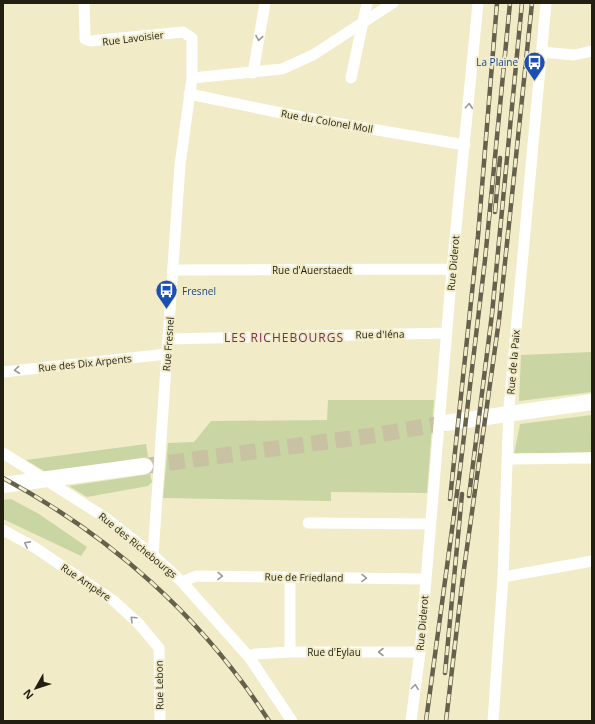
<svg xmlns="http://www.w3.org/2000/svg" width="595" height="724" font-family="'Open Sans',sans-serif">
<rect width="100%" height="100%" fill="#f1ebc7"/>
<!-- green -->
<path fill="#c9d6a3" d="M 592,352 L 592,392 L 519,401 L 521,355 Z
M 328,400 L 434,400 L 427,493 L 331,492 L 331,501 L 163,498 L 168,443 L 194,442 L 211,421 L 327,420 Z
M 592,415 L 592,452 L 514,454 L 520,424 Z
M 146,444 L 148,457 L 46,472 L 26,460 Z
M 150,474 L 152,482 L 148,486 L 87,497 L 69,486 Z
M 11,499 L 39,514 L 87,547 L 81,556 L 3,519 L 3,500 Z"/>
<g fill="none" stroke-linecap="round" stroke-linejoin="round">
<!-- secondary-tunnel -->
<path stroke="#c8c2a3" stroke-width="16" stroke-dasharray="16 8" stroke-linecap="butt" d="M 145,466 L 376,435 L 445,423"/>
<!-- street -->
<path stroke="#fff" stroke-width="11" d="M 84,3 L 85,34 L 85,39 L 90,41 L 183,32 L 192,38 L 192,78 L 180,165 L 153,555
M 542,52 L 574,55 L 592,51
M 253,73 L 265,3
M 192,78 L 282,69 L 313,55 L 393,3
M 351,78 L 367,3
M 189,94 L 301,117 L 465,145
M 173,270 L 452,269
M 168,339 L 447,333
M 3,372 L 167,354
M 3,453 L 106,518 L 153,555 L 182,582 L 249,657 L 292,721
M 507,459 L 592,458
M 308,523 L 430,524
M 3,530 L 34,547 L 114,601 L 139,624 L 159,648 L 160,721
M 290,577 L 290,652
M 503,577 L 592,561
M 182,582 L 196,576 L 426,579
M 249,657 L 255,654 L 290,652 L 420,652
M 411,721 L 420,652 L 452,269 L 478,3
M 493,721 L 503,577 L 509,407 L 546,3"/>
<!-- secondary -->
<path stroke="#fff" stroke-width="16" d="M 445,423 L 592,402
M 3,485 L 145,466"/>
<defs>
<path id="rail" d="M 495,212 L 500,158
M 3,478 C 111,536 203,618 269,721
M 469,496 L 492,314 L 522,3
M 450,499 L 478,236 L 497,3
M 445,673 L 462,494
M 426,721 L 459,478 L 485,260 L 510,3
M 446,721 L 463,576 L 499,320 L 532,3"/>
</defs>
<!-- rail casing -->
<use href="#rail" stroke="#65614d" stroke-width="4.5"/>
<!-- rail -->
<use href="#rail" stroke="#f1ebc7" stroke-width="3" stroke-dasharray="9" stroke-linecap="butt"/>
</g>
<!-- one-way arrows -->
<defs><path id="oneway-chevron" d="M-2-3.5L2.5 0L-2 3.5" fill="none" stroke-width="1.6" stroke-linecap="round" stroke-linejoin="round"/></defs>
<g stroke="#9c9a94">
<use href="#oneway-chevron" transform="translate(259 38) rotate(100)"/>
<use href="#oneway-chevron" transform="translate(469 106) rotate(-85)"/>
<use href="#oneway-chevron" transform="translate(17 370) rotate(174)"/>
<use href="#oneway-chevron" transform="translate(27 544) rotate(-152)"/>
<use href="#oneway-chevron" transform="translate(220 576) rotate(1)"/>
<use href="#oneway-chevron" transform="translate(364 578) rotate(1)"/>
<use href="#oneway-chevron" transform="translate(133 619) rotate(-137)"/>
<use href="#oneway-chevron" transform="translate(381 652) rotate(-180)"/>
<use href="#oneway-chevron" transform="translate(415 687) rotate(-82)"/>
</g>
<!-- icons -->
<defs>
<symbol id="bus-pin" viewBox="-11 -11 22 30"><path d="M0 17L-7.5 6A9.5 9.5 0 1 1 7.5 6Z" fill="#1a4fb4" stroke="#f1ebc7"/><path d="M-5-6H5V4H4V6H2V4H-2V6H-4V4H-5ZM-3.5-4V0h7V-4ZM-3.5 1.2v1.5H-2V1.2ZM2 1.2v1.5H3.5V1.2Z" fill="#fff"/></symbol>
</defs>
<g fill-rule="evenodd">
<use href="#bus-pin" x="522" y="50" width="25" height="34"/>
<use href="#bus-pin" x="154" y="278" width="25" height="34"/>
</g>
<g text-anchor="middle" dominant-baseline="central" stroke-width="4" stroke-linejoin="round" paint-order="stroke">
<!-- street labels -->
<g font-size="10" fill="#221f12" stroke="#f1ebc7">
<text transform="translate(133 38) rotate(-7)">Rue Lavoisier</text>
<text transform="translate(327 121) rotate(10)">Rue du Colonel Moll</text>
<text transform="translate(453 263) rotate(-85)">Rue Diderot</text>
<text x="312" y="270">Rue d'Auerstaedt</text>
<text transform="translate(380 334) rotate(-1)">Rue d'Iéna</text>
<text transform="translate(168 344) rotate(-86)">Rue Fresnel</text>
<text transform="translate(513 362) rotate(-85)">Rue de la Paix</text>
<text transform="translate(85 363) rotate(-6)">Rue des Dix Arpents</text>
<text transform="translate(138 545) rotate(39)">Rue des Richebourgs</text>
<text transform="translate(304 577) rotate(1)">Rue de Friedland</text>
<text transform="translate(86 582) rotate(34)">Rue Ampère</text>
<text transform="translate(422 623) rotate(-85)">Rue Diderot</text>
<text x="334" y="652">Rue d'Eylau</text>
<text transform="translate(159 685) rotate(-91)">Rue Lebon</text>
</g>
<!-- transit labels -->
<g font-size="10" fill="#164399" stroke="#f1ebc7" text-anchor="end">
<text x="518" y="62">La Plaine</text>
<text x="182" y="291" text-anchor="start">Fresnel</text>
</g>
<!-- quarter labels -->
<g font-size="12" letter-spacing="1" fill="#733150" stroke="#f1ebc7">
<text x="284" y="337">LES RICHEBOURGS</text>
</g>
</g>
<!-- border -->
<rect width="595" height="724" fill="none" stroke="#221f12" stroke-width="8"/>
<!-- north arrow -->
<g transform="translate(36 688) rotate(231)" stroke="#f1ebc7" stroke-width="3" paint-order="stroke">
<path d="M0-3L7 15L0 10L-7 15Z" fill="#221f12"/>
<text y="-6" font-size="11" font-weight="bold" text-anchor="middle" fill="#221f12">N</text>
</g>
</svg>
